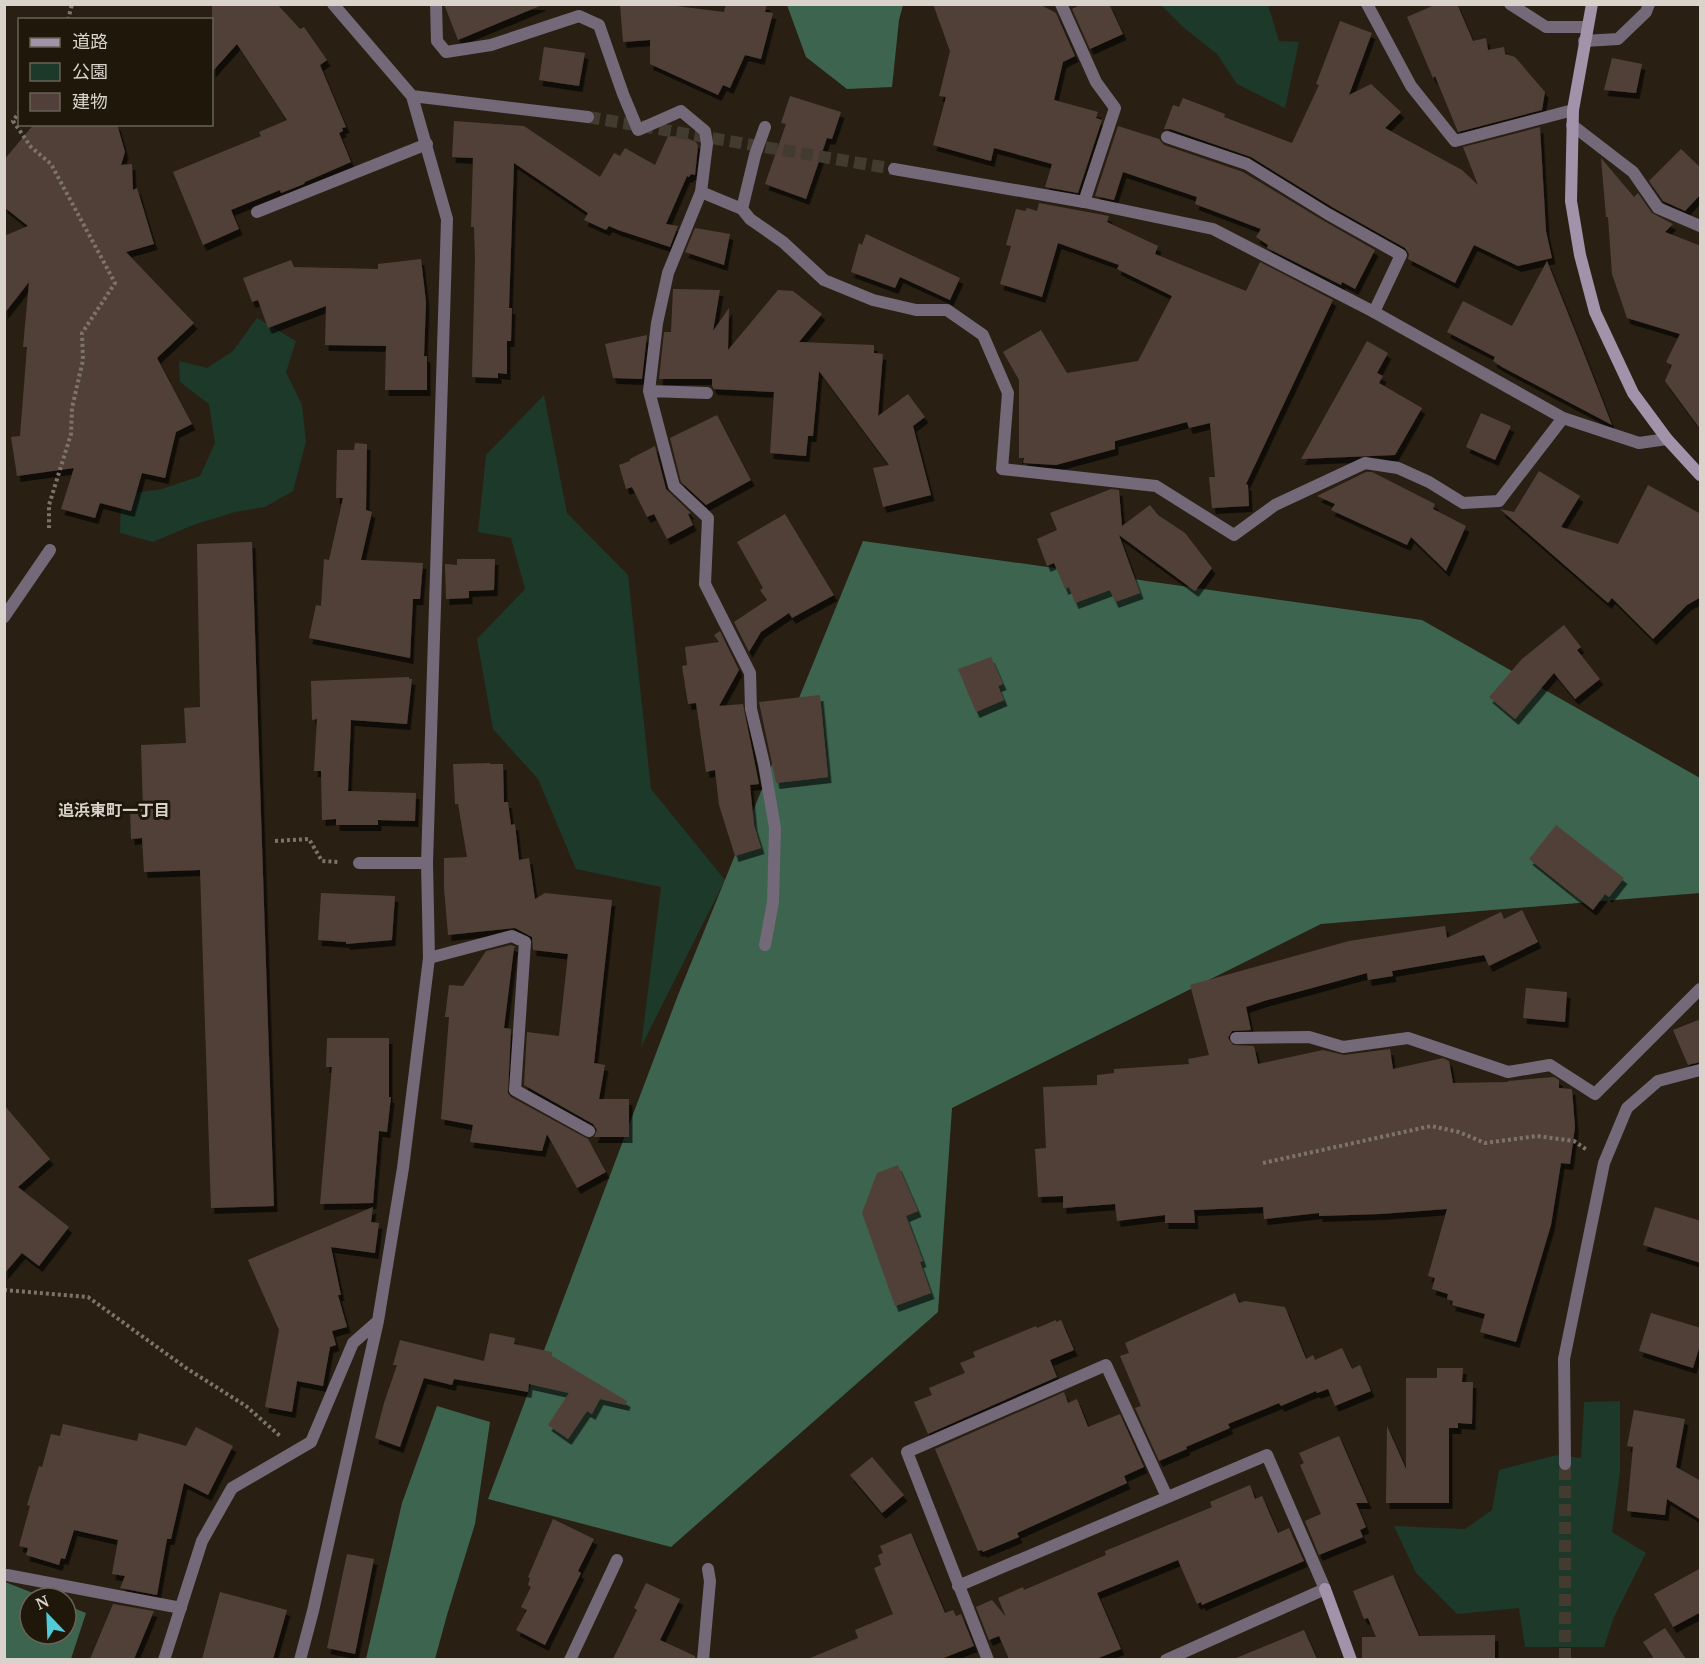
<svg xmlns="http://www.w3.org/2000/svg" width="1705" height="1664" font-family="'PT Serif','Noto Sans JP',serif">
<defs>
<filter id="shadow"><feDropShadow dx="3.5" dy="6" stdDeviation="0" flood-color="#0009"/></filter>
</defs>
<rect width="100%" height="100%" fill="#292013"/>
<!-- green -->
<path fill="#1d392a" d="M 1161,5 L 1268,5 L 1279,41 L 1299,42 L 1285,108 L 1237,84 L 1217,54 L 1183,27 Z
M 257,318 L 296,341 L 286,372 L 302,405 L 306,442 L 293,491 L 265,507 L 235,512 L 193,525 L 153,542 L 120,533 L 121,495 L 162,489 L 200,476 L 215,443 L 209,404 L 180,382 L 179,361 L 207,368 L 233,351 Z
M 544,395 L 567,513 L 628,575 L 651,789 L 725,880 L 641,1047 L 661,887 L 576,869 L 538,779 L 493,729 L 477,639 L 525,589 L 511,538 L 478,532 L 486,455 Z
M 1620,1401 L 1620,1472 L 1612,1532 L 1646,1553 L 1614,1617 L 1604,1647 L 1525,1647 L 1519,1608 L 1457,1614 L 1416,1573 L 1394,1526 L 1465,1529 L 1492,1510 L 1499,1470 L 1557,1455 L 1581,1458 L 1584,1402 Z"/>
<!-- forest -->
<path fill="#3d644e" d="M 787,5 L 903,5 L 899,20 L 892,87 L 847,89 L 806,57 Z
M 863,541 L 1422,620 L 1700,778 L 1700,893 L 1321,924 L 952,1108 L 938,1312 L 671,1547 L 488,1499 L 678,995 Z
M 437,1406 L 490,1422 L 475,1524 L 447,1615 L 435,1659 L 366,1659 L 402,1503 Z
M 5,1582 L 46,1598 L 30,1598 L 30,1634 L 66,1634 L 66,1605 L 86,1613 L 71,1659 L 5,1659 Z"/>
<!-- building -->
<path fill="#514039" filter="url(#shadow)" d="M 212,4 L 277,4 L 300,29 L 304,27 L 327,60 L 320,65 L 346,127 L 342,128 L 343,131 L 339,133 L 351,162 L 305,182 L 304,184 L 281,193 L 280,190 L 231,210 L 239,229 L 203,245 L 173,172 L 261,136 L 259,132 L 287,120 L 237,44 L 212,72 Z
M 444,4 L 542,4 L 542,5 L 458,40 Z
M 620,4 L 660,4 L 724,12 L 726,4 L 767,4 L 765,12 L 773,13 L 761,59 L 745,55 L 730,88 L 723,85 L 718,95 L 650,64 L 650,40 L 623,42 Z
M 933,4 L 1039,4 L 1056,13 L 1075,56 L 1063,62 L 1054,100 L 1098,112 L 1096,118 L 1102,120 L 1078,193 L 1045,187 L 1052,164 L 994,148 L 991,161 L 933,145 L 946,97 L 939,96 L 950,51 Z
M 1082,4 L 1109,4 L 1123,34 L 1090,49 L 1072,9 Z
M 1437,4 L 1457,4 L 1473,41 L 1486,38 L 1488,50 L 1504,47 L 1505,54 L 1515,57 L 1545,92 L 1542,110 L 1458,132 L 1435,76 L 1433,78 L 1407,17 Z
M 1340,21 L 1372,33 L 1349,95 L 1371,84 L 1401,112 L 1385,128 L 1462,170 L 1478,185 L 1463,147 L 1540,127 L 1546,231 L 1552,258 L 1518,266 L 1474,245 L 1455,283 L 1408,259 L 1409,254 L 1405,248 L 1332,207 L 1251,157 L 1170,129 L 1164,129 L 1173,105 L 1179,107 L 1183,98 L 1225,114 L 1224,117 L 1292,143 L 1319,85 L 1316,84 Z
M 544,47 L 585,53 L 579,86 L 539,80 Z
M 1612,58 L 1642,64 L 1636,93 L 1604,90 Z
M 790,96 L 841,112 L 832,139 L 827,138 L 806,199 L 765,184 L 786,124 L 781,123 Z
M 454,121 L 524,126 L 600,177 L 614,153 L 620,156 L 625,148 L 655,165 L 668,136 L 684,137 L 696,142 L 698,146 L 695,175 L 691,174 L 689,177 L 687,176 L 666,224 L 678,226 L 670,247 L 618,230 L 609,226 L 606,230 L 584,220 L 588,213 L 514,163 L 509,308 L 512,308 L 511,341 L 507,341 L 507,374 L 498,373 L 498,378 L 472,377 L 475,259 L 474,227 L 471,227 L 473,158 L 452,157 Z
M 34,124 L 117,124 L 125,152 L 121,165 L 132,164 L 133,190 L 137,188 L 154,244 L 126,252 L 194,323 L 157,358 L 192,424 L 176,432 L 165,478 L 142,473 L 131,511 L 100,503 L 95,518 L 61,509 L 74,468 L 17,476 L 11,437 L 20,436 L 27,347 L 23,347 L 29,282 L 4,314 L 4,236 L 28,226 L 4,207 L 4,160 Z
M 1118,126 L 1159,139 L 1164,145 L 1243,172 L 1324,221 L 1375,250 L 1355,289 L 1342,282 L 1341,285 L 1267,248 L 1268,245 L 1256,237 L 1261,229 L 1195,204 L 1197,197 L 1123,172 L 1114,200 L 1095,196 Z
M 1681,149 L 1701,168 L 1701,194 L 1685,211 L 1663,201 L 1649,181 Z
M 1601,158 L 1634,197 L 1638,193 L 1652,213 L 1673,224 L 1665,232 L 1701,246 L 1701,430 L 1665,381 L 1672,365 L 1666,362 L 1680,334 L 1627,318 L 1612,274 L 1608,217 L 1606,217 Z
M 1039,203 L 1109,216 L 1107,222 L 1158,246 L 1155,254 L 1246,291 L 1260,262 L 1333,300 L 1246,484 L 1248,485 L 1249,506 L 1212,508 L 1209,477 L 1215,477 L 1210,423 L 1189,428 L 1187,422 L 1115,441 L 1115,449 L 1056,465 L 1023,463 L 1024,458 L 1019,458 L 1019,380 L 1003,352 L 1041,330 L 1067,373 L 1138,361 L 1172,296 L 1117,269 L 1119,265 L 1058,243 L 1042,297 L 1000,284 L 1011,246 L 1006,245 L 1016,209 L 1025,211 L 1027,208 L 1037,211 Z
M 695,228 L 730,234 L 724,265 L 685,252 Z
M 866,234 L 960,278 L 950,300 L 900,277 L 895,288 L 851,272 L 859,243 L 862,245 Z
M 421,259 L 426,302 L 424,356 L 427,356 L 427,390 L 385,390 L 386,346 L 325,345 L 326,306 L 268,328 L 258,300 L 252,302 L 243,278 L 291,260 L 294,267 L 378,269 L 378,264 Z
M 1547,261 L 1581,346 L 1612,425 L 1502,367 L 1493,361 L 1495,357 L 1447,332 L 1463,301 L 1512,326 Z
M 673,289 L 720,290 L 713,331 L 729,308 L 728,350 L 778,290 L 793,291 L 822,314 L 799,342 L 874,345 L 874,353 L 883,354 L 878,416 L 908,394 L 925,417 L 913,426 L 931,495 L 883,507 L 873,468 L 889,465 L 819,371 L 813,436 L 808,436 L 806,456 L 770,453 L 774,392 L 714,389 L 712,386 L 712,379 L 659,379 L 664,332 L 671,332 Z
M 647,335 L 642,379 L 613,378 L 605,344 Z
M 1367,341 L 1388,353 L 1377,373 L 1383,376 L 1379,383 L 1422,408 L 1395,455 L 1301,459 Z
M 1481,413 L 1511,426 L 1495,460 L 1466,447 Z
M 717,415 L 751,480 L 706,505 L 681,482 L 670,438 Z
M 355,443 L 367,444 L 366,510 L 372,512 L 361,560 L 423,563 L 420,599 L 413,599 L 410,658 L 309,638 L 316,605 L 321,606 L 324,559 L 329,560 L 343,498 L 336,498 L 337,450 L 354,450 Z
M 655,446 L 666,489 L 691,513 L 688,514 L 693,525 L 667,539 L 654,514 L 647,517 L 632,487 L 626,489 L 619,465 L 630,461 L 630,459 Z
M 1539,471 L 1580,496 L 1561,527 L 1618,544 L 1648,485 L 1701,514 L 1701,597 L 1687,605 L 1653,639 L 1612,598 L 1608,603 L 1500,509 L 1514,512 Z
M 1366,472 L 1372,472 L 1435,504 L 1433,509 L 1466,526 L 1446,571 L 1411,537 L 1407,545 L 1331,510 L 1335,504 L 1317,496 Z
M 1111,489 L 1119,490 L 1122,526 L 1150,505 L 1158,515 L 1185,533 L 1212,568 L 1195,591 L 1119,535 L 1140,593 L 1115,602 L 1110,590 L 1075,603 L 1069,587 L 1065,589 L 1054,563 L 1047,566 L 1037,539 L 1057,530 L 1050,513 Z
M 785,514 L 834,595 L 792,618 L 789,613 L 761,632 L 749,652 L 734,622 L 767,600 L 760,590 L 763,588 L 737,542 Z
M 252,542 L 274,1206 L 211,1208 L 200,870 L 144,872 L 142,838 L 131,839 L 130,809 L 143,809 L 141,745 L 186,743 L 184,708 L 200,707 L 197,544 Z
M 457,559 L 495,559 L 494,590 L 469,591 L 469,598 L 446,599 L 445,564 L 457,565 Z
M 1564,625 L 1581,647 L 1577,650 L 1600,679 L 1575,699 L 1554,673 L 1515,719 L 1489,697 L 1522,659 Z
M 720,631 L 739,670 L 719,706 L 743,704 L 759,784 L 750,785 L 754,825 L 761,848 L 735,856 L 719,805 L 715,770 L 706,772 L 696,703 L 688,704 L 682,666 L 687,665 L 685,647 L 719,642 L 714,635 Z
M 991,657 L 1003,684 L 998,686 L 1004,700 L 976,712 L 958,669 Z
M 409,677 L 409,679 L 412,679 L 407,724 L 351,720 L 348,791 L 416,793 L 415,821 L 378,820 L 378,825 L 336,825 L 336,819 L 322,820 L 321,771 L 314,771 L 317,719 L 312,720 L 311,681 Z
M 820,695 L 828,777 L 776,783 L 759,702 Z
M 490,763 L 490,764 L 503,764 L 504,802 L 508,802 L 511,825 L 515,824 L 519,860 L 529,858 L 535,899 L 545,893 L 612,900 L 594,1063 L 605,1065 L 599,1099 L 629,1099 L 629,1137 L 594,1137 L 597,1130 L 593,1124 L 524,1085 L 527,1032 L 559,1036 L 568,954 L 533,950 L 532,937 L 515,928 L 448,935 L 444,888 L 444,858 L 467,857 L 458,804 L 455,804 L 453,764 Z
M 1556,825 L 1624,878 L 1609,897 L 1605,894 L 1593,910 L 1529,859 Z
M 321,893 L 395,896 L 392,940 L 346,944 L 346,942 L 318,940 Z
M 1522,910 L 1538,942 L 1489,966 L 1484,955 L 1392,971 L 1393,976 L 1368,980 L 1367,973 L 1264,1001 L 1246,1007 L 1251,1030 L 1232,1031 L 1228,1038 L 1233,1045 L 1254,1046 L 1258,1064 L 1323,1050 L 1344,1055 L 1390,1049 L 1393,1069 L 1443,1058 L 1449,1061 L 1453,1083 L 1508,1082 L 1508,1081 L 1554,1077 L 1559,1080 L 1559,1088 L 1572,1089 L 1575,1127 L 1570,1164 L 1561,1163 L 1551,1225 L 1516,1342 L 1480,1332 L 1485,1314 L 1452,1305 L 1453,1301 L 1447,1299 L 1448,1294 L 1432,1289 L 1435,1278 L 1428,1276 L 1447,1209 L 1380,1214 L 1319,1216 L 1319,1213 L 1264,1219 L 1263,1207 L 1194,1210 L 1195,1223 L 1165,1223 L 1165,1215 L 1117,1221 L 1115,1204 L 1063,1208 L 1063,1196 L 1038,1197 L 1035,1149 L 1046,1148 L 1043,1087 L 1097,1085 L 1097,1075 L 1114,1073 L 1114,1069 L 1189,1064 L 1188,1059 L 1209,1055 L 1190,985 L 1349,941 L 1445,926 L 1447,938 L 1501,912 L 1504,919 Z
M 511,945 L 516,947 L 514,948 L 504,1028 L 511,1029 L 508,1093 L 511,1097 L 588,1139 L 606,1172 L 577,1188 L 547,1134 L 542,1151 L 470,1142 L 473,1125 L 441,1119 L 449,1017 L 445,1017 L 449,985 L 463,986 L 486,951 Z
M 1526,988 L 1567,992 L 1565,1022 L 1523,1018 Z
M 1701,1019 L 1701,1062 L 1688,1065 L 1673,1030 Z
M 327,1038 L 389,1038 L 389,1097 L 391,1097 L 387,1132 L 379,1131 L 373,1203 L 320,1204 L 332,1067 L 326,1067 Z
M 4,1105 L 50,1159 L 18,1187 L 69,1227 L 39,1266 L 22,1253 L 4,1274 Z
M 898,1165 L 918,1211 L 906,1216 L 923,1261 L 920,1262 L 931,1293 L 895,1306 L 862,1213 L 877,1173 Z
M 373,1207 L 371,1222 L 379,1223 L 375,1253 L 331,1247 L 341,1295 L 338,1295 L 347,1327 L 332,1331 L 336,1345 L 330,1347 L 323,1386 L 297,1381 L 292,1412 L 265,1407 L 279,1330 L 248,1260 Z
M 1655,1207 L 1701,1221 L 1701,1263 L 1643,1245 Z
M 1235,1293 L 1239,1303 L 1245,1301 L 1285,1307 L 1306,1359 L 1313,1355 L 1315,1360 L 1342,1348 L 1352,1369 L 1360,1365 L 1371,1391 L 1335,1406 L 1328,1389 L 1317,1393 L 1316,1391 L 1281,1406 L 1279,1403 L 1228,1424 L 1230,1428 L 1186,1447 L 1187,1449 L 1159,1461 L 1135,1408 L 1141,1406 L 1120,1356 L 1129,1353 L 1125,1343 Z
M 1651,1313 L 1701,1328 L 1701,1342 L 1693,1368 L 1639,1351 Z
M 1056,1320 L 1056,1322 L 1061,1320 L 1074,1350 L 1050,1360 L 1057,1377 L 928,1434 L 914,1402 L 932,1395 L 929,1388 L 965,1373 L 960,1363 L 975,1357 L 973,1352 L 1036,1326 L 1037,1328 Z
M 490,1333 L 515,1338 L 514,1344 L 552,1352 L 552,1356 L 627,1401 L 626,1405 L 600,1399 L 592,1414 L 587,1411 L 568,1439 L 548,1425 L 569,1393 L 529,1384 L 528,1392 L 454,1379 L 452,1385 L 424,1378 L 400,1447 L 375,1438 L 384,1403 L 397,1365 L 393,1365 L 400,1340 L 484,1361 Z
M 1437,1368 L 1463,1368 L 1462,1382 L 1473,1382 L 1472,1424 L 1458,1423 L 1458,1428 L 1449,1428 L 1449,1503 L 1386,1503 L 1387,1426 L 1406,1469 L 1406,1378 L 1437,1378 Z
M 1064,1392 L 1068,1403 L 1077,1399 L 1088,1427 L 1120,1414 L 1144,1467 L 1124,1476 L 1127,1483 L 1017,1533 L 1019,1537 L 983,1552 L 982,1550 L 978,1551 L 935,1449 Z
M 1634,1410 L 1685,1419 L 1676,1467 L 1701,1481 L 1701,1520 L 1667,1499 L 1665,1515 L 1627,1511 L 1633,1447 L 1627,1446 Z
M 63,1424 L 137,1441 L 139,1433 L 186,1446 L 196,1427 L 233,1446 L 208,1495 L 184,1483 L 171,1539 L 167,1539 L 157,1595 L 120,1588 L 125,1576 L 112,1574 L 118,1540 L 74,1530 L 65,1559 L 61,1558 L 59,1565 L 26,1555 L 28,1548 L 19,1546 L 30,1506 L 27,1505 L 39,1466 L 42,1467 L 51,1434 L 60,1436 Z
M 1339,1436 L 1368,1503 L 1356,1503 L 1366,1527 L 1360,1530 L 1363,1537 L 1319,1555 L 1305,1521 L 1321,1514 L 1300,1465 L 1304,1463 L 1299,1453 Z
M 872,1457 L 904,1495 L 882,1513 L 850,1475 Z
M 1250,1485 L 1255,1499 L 1262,1496 L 1278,1533 L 1289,1528 L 1304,1561 L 1202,1605 L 1201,1602 L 1197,1604 L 1178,1560 L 1097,1593 L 1121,1649 L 1096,1659 L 1009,1659 L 999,1636 L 989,1640 L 976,1607 L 992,1600 L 1006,1617 L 998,1598 L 1023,1587 L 1024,1590 L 1106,1555 L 1105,1551 L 1212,1507 L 1210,1502 Z
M 553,1519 L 594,1539 L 578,1571 L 581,1573 L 545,1645 L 516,1630 L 527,1610 L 521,1607 L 531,1587 L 528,1585 L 530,1578 L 528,1577 Z
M 911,1533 L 945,1613 L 953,1610 L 956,1616 L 961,1614 L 974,1646 L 941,1659 L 808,1659 L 858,1638 L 855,1630 L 893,1614 L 874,1568 L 881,1565 L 878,1555 L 883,1553 L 880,1546 Z
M 347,1554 L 374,1559 L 355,1654 L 327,1648 Z
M 1701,1568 L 1701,1612 L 1673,1627 L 1654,1594 Z
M 1393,1575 L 1419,1636 L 1495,1635 L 1495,1659 L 1362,1659 L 1362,1637 L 1376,1637 L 1368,1618 L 1364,1619 L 1353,1591 Z
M 646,1583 L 680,1599 L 660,1640 L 695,1656 L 695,1659 L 613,1659 L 637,1610 L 634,1608 Z
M 220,1592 L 287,1610 L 273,1659 L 202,1659 Z
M 113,1604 L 154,1611 L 134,1659 L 90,1659 Z
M 1665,1628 L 1686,1659 L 1654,1659 L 1643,1642 Z
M 1304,1630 L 1317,1659 L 1234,1659 Z"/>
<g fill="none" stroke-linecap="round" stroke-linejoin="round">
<!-- street-tunnel -->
<path stroke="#433b2f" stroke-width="12" stroke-dasharray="12 6" stroke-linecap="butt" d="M 588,117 L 894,169
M 1565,1660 L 1565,1464"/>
<!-- path -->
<path stroke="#7c746a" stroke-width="4" stroke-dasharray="3 3" stroke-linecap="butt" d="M 68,20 L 72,4
M 20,111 L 13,121 L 31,147 L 51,164 L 115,283 L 82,333 L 83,360 L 72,408 L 71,434 L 49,505 L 49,528
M 275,841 L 309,839 L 322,861 L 339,862
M 1263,1163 L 1431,1126 L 1459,1132 L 1485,1143 L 1537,1136 L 1574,1141 L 1587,1150
M 4,1290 L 88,1297 L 186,1368 L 246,1406 L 280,1436"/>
<!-- lane -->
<path stroke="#736978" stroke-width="12" d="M 1061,4 L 1096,82 L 1115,108 L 1084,202
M 1367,4 L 1411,86 L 1455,141 L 1573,110
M 1510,4 L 1546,27 L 1587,27
M 765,127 L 755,155 L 742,209 L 750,219 L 783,242 L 824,280 L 873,300 L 916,310 L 947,310 L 983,335 L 1008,393 L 1002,469 L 1156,486 L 1234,535 L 1275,505 L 1365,463 L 1398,468 L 1429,482 L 1463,503 L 1499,501 L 1563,418
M 1167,137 L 1247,164 L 1328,214 L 1401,255 L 1374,312
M 257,212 L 427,144
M 649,391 L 657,323 L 668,273 L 701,192 L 742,209
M 707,393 L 649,391 L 674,486 L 708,518 L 705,584 L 750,673 L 751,709 L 764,764 L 775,828 L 773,902 L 765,945
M 359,863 L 427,863
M 429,958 L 512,936 L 525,942 L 515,1090 L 589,1131
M 1236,1038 L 1309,1037 L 1343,1047 L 1408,1038 L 1508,1072 L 1550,1065 L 1595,1094 L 1700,989
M 7,1575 L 181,1608
M 703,1660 L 710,1581 L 708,1569"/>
<!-- street -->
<path stroke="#736978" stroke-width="12" d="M 436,4 L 437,41 L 446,52 L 491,45 L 579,16 L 599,25 L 623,94 L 638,130 L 681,111 L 705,131 L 707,144 L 701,192
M 1584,41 L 1618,39 L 1646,12 L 1649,4
M 412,96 L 588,117
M 1572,125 L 1633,172 L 1658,208 L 1700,226
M 894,169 L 1084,202 L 1213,229 L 1374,312 L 1563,418 L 1639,443 L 1667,439
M 4,617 L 50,550
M 1565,1464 L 1564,1359 L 1604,1163 L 1627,1108 L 1658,1081 L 1700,1070
M 958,1586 L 1267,1455 L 1325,1589 L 1166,1660
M 164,1660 L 202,1541 L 232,1488 L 311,1442 L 353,1343 L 378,1321
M 300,1660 L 313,1611 L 378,1321 L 403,1168 L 429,958 L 427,863 L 447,219 L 412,96 L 333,4
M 570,1660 L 617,1560
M 988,1660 L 907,1452 L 1106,1365 L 1167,1497"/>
<!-- secondary -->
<path stroke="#a292aa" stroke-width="12" d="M 1592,4 L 1573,110 L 1571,201 L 1580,255 L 1595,312 L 1633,393 L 1667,439 L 1700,475
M 1325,1589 L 1351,1660"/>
</g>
<g text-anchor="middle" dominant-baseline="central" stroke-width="6" stroke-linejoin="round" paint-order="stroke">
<!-- neighbourhood labels -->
<g font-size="16" font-weight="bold" fill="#d9d3cb" stroke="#1f170a">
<text x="114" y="810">追浜東町一丁目</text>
</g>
</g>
<!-- border -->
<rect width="1705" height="1664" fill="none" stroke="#d9d3cb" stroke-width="12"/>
<!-- legend -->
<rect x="18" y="18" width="195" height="108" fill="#1f170a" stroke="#696257" stroke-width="1.5"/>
<rect x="30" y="38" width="30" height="9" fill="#a292aa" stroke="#696257" stroke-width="1.5"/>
<text x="72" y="48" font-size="18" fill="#d9d3cb">道路</text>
<rect x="30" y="63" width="30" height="18" fill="#1d392a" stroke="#696257" stroke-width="1.5"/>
<text x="72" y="78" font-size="18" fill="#d9d3cb">公園</text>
<rect x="30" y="93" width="30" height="18" fill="#514039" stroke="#696257" stroke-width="1.5"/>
<text x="72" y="108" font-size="18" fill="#d9d3cb">建物</text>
<!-- north arrow -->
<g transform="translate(48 1616) rotate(337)"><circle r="28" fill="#1f170a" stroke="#696257" stroke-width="1.5"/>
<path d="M0-4.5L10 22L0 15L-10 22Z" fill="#52cbd9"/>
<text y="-9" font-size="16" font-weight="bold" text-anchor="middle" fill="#d9d3cb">N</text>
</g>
</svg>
